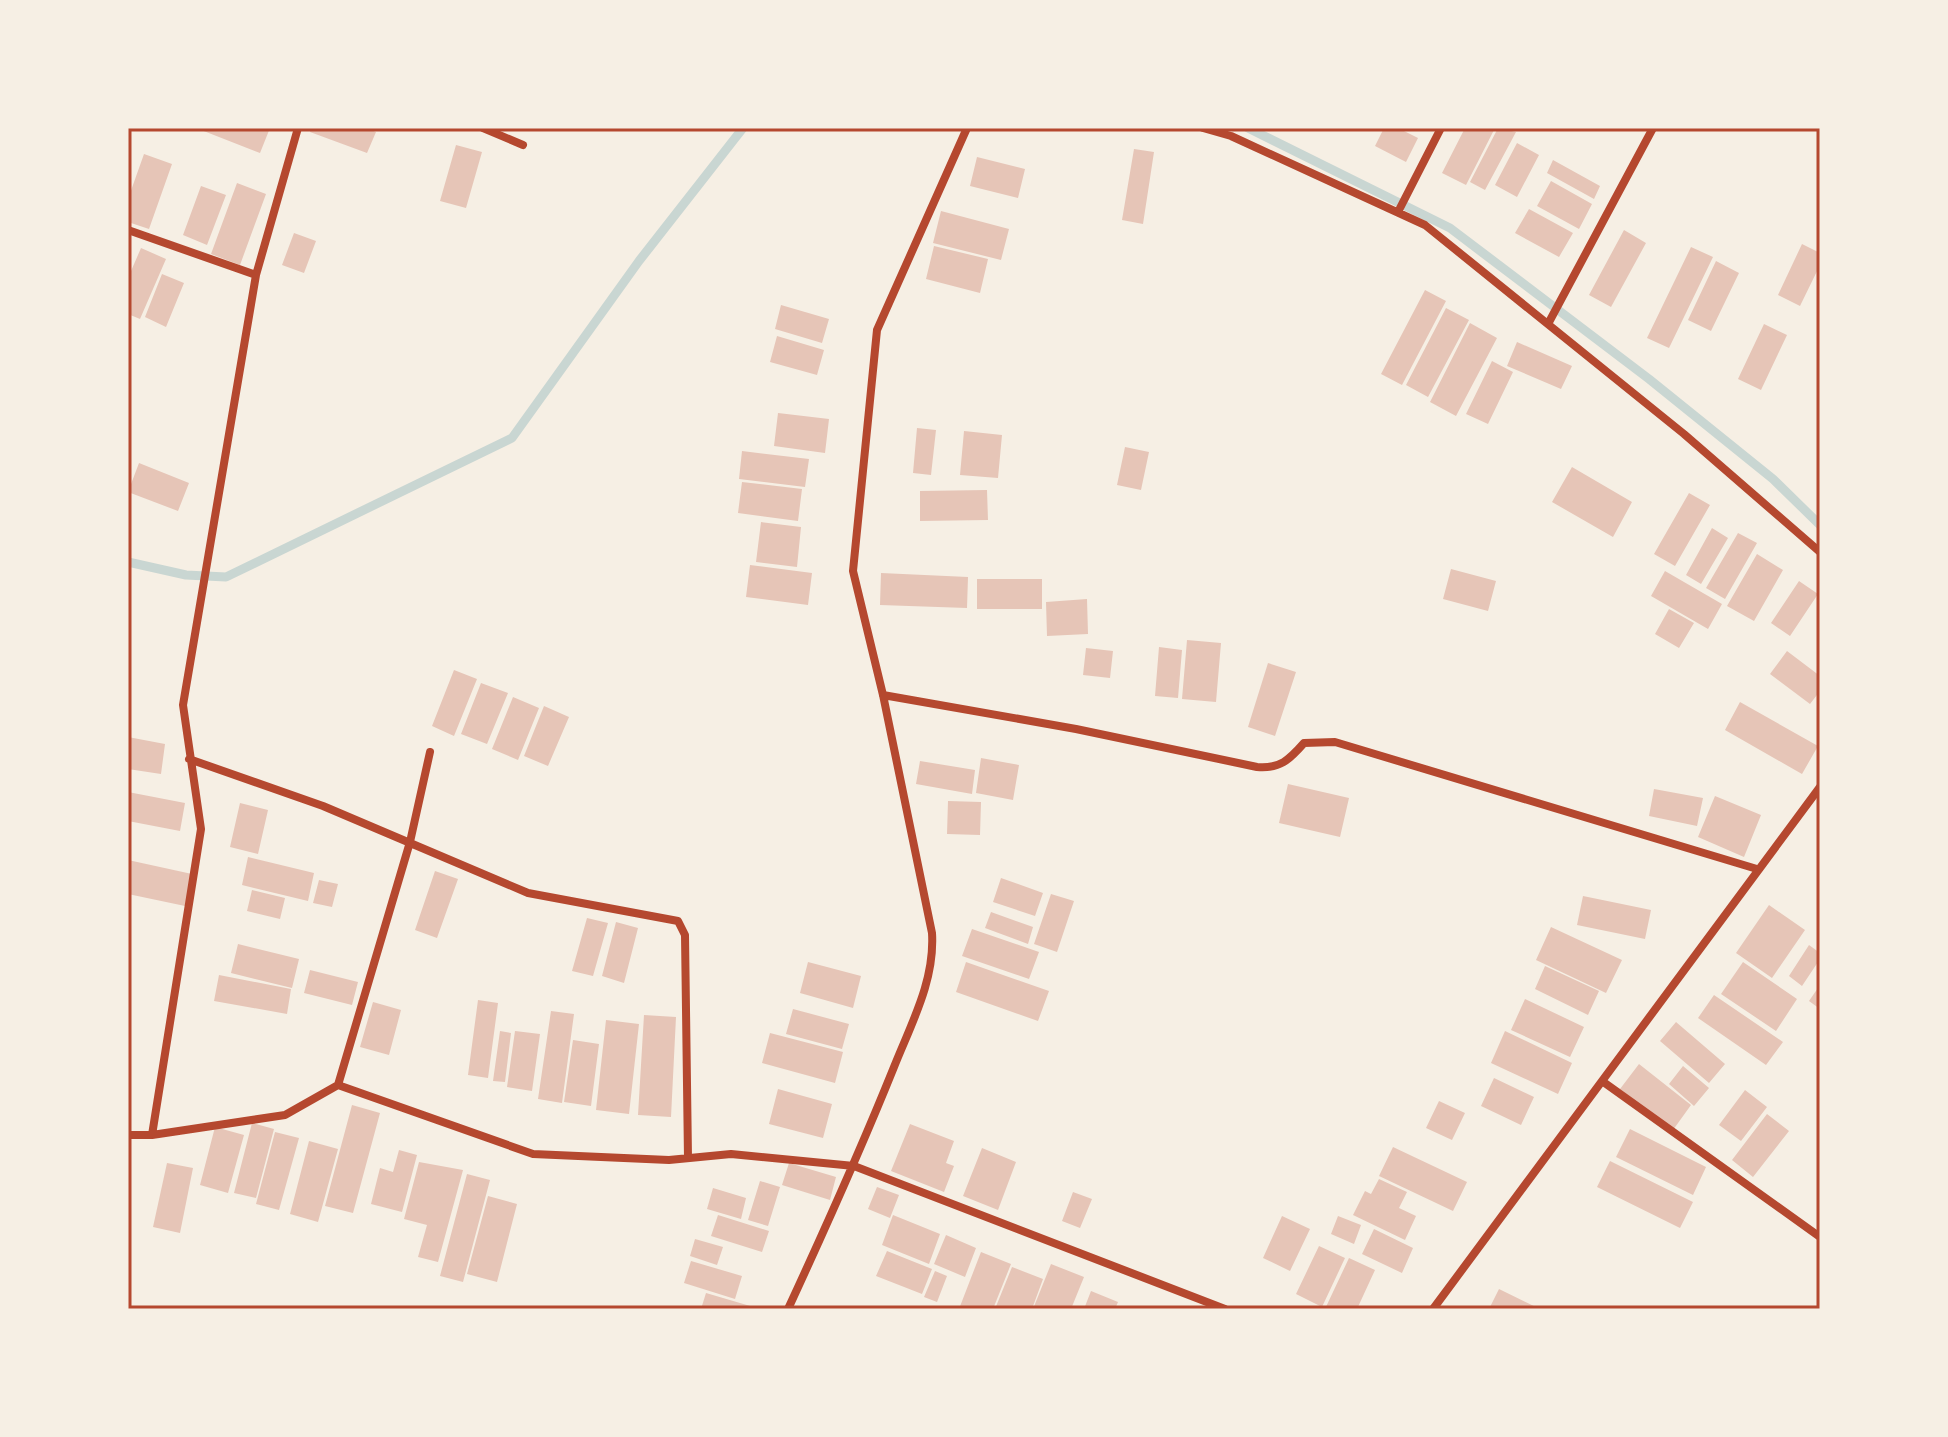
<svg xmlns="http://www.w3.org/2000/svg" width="1948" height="1437" font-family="'Nunito Sans',sans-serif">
<rect width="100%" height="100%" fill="#f6efe4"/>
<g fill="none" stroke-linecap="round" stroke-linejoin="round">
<!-- stream -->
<path stroke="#c9d6d2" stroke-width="9" d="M 1248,128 L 1450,228 L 1649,379 L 1773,479 L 1820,525
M 128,562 L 186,575 L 226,577 L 512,438 L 639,261 L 743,128"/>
</g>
<!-- building -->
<path fill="#e6c5b7" d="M 196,128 L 270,128 L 260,153 Z
M 311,128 L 366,128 L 376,132 L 367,153 L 310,132 Z
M 1384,128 L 1398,128 L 1418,138 L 1406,162 L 1375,146 Z
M 1465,128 L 1495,128 L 1466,185 L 1442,173 Z
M 1498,128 L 1516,132 L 1485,190 L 1470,182 Z
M 1517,143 L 1539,155 L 1517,197 L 1495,185 Z
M 456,145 L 482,152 L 466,208 L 440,201 Z
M 1134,149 L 1154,152 L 1143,224 L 1122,220 Z
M 144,154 L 172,164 L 149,229 L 128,222 L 128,199 Z
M 977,157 L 1025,169 L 1018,198 L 970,186 Z
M 1553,160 L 1600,186 L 1594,199 L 1547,173 Z
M 1551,181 L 1592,204 L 1579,229 L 1537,206 Z
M 237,183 L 266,194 L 240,265 L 211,254 Z
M 201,186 L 226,195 L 207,245 L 183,235 Z
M 1529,209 L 1573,233 L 1559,257 L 1515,233 Z
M 941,211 L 1009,229 L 1001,260 L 933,243 Z
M 1624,230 L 1646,243 L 1611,307 L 1589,295 Z
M 294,233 L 316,241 L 304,273 L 282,265 Z
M 1802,244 L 1820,253 L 1820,265 L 1800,306 L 1778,295 Z
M 934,246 L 988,259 L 980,293 L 926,279 Z
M 1691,247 L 1713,257 L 1669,348 L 1647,338 Z
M 141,248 L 166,259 L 140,319 L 128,314 L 128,278 Z
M 1716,261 L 1739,273 L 1711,331 L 1688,320 Z
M 162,274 L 184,283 L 166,327 L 145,317 Z
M 1425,290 L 1446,301 L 1402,385 L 1381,374 Z
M 781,305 L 829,319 L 822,343 L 775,329 Z
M 1446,308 L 1469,320 L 1428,397 L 1406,385 Z
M 1470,323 L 1497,338 L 1456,416 L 1430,402 Z
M 1764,324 L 1787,335 L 1761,390 L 1738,379 Z
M 777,336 L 824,350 L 817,375 L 770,362 Z
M 1517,342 L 1572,366 L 1561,389 L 1507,366 Z
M 1492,361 L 1513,372 L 1488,424 L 1466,414 Z
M 778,413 L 829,419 L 825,453 L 774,446 Z
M 917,428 L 936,430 L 931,475 L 913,473 Z
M 964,431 L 1002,435 L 998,478 L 960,475 Z
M 1125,447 L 1149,452 L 1141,490 L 1117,485 Z
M 742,451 L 809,459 L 805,487 L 739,479 Z
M 139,463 L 189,483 L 178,511 L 128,492 Z
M 1572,467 L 1632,502 L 1613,537 L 1552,502 Z
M 742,482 L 802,489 L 798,521 L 738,513 Z
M 987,490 L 988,520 L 920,521 L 920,491 Z
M 1689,493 L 1710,505 L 1675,566 L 1654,554 Z
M 761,522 L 801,527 L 797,567 L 756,562 Z
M 1712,528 L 1728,538 L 1701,584 L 1686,575 Z
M 1738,533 L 1757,543 L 1725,599 L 1706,588 Z
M 1757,554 L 1783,570 L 1754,621 L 1727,606 Z
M 750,565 L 812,573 L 808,605 L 746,597 Z
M 1451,569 L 1496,581 L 1488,611 L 1443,599 Z
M 1665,571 L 1722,604 L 1708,629 L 1651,596 Z
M 881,573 L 968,577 L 967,608 L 880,605 Z
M 977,579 L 1042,579 L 1042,609 L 977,609 Z
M 1799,581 L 1818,594 L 1790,636 L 1771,623 Z
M 1087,599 L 1088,634 L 1047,636 L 1046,602 Z
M 1669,609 L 1694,623 L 1679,648 L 1655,634 Z
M 1187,640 L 1221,643 L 1216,702 L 1182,699 Z
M 1159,647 L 1182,650 L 1178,698 L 1155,696 Z
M 1086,648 L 1113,651 L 1110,678 L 1083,675 Z
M 1787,651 L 1820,676 L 1820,691 L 1810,704 L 1770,674 Z
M 1268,663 L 1296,672 L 1275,736 L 1248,727 Z
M 454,670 L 477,679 L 454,736 L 432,726 Z
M 481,683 L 508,693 L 487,744 L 461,734 Z
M 513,697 L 539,708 L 518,760 L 492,749 Z
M 1740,702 L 1818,746 L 1802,774 L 1725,730 Z
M 544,706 L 569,717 L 548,766 L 524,756 Z
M 128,737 L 165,744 L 161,774 L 128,769 Z
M 981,758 L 1019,765 L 1013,800 L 976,793 Z
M 920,761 L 975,770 L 972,794 L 916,784 Z
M 1288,784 L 1349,798 L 1340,837 L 1279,823 Z
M 1654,789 L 1703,798 L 1697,826 L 1649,816 Z
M 128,792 L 185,803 L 180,831 L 128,821 Z
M 1715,796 L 1761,815 L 1744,857 L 1698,837 Z
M 948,801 L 981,802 L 980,835 L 947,834 Z
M 240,803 L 268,810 L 258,854 L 230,847 Z
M 248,857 L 314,873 L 308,901 L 242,885 Z
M 128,860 L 192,874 L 185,906 L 128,894 Z
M 435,871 L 458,879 L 437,938 L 415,930 Z
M 1001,878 L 1043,893 L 1035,916 L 993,902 Z
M 319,880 L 338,884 L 332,907 L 313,903 Z
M 252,890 L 285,898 L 280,919 L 247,911 Z
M 1051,894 L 1074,901 L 1057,952 L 1034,944 Z
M 1583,896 L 1651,910 L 1645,939 L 1577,925 Z
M 1769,905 L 1805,930 L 1772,978 L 1736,953 Z
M 991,912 L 1033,927 L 1028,944 L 985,928 Z
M 587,918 L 608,923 L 593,976 L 572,971 Z
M 616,922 L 638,928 L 624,983 L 602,976 Z
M 1551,927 L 1622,960 L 1606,993 L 1536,960 Z
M 972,929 L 1039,952 L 1029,979 L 962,956 Z
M 238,944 L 299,959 L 292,988 L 231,973 Z
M 1809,945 L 1820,953 L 1820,959 L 1802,986 L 1789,976 Z
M 808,962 L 861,976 L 853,1008 L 800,993 Z
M 966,962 L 1049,991 L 1038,1021 L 956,992 Z
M 1743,962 L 1797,999 L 1776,1031 L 1721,994 Z
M 1545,966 L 1599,991 L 1588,1015 L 1535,989 Z
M 310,970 L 358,982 L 352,1005 L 304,993 Z
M 219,975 L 291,989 L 287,1014 L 214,1001 Z
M 1820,985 L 1820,1009 L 1809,1001 Z
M 1714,995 L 1783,1042 L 1766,1065 L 1698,1018 Z
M 1525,999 L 1584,1027 L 1570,1057 L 1511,1030 Z
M 478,1000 L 498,1003 L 488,1078 L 468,1075 Z
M 373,1002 L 401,1010 L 389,1055 L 360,1047 Z
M 793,1009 L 849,1024 L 842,1049 L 786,1034 Z
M 551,1011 L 574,1014 L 562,1103 L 538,1099 Z
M 644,1015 L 676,1017 L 671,1117 L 638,1115 Z
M 606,1020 L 639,1024 L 629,1114 L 596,1110 Z
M 1676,1022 L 1725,1064 L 1709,1083 L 1660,1041 Z
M 500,1031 L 511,1033 L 505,1082 L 493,1081 Z
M 515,1031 L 540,1034 L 532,1091 L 507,1087 Z
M 1505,1031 L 1572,1063 L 1558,1094 L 1491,1063 Z
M 770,1033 L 843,1052 L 835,1083 L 762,1063 Z
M 573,1040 L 599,1044 L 591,1106 L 564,1102 Z
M 1639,1064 L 1691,1105 L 1673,1130 L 1620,1089 Z
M 1683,1066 L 1709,1088 L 1694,1106 L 1669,1084 Z
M 1494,1078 L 1534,1097 L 1521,1125 L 1481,1106 Z
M 778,1089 L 832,1104 L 823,1138 L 769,1124 Z
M 1745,1090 L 1767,1107 L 1741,1141 L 1719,1125 Z
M 1439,1101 L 1465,1113 L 1452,1140 L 1426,1128 Z
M 352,1105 L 380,1113 L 353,1213 L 325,1206 Z
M 1767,1114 L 1789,1131 L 1753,1177 L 1732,1160 Z
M 252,1123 L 274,1129 L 256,1198 L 234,1193 Z
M 910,1124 L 954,1141 L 946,1163 L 954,1166 L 944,1192 L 891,1171 Z
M 215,1127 L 244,1135 L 228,1193 L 200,1185 Z
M 1630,1129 L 1706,1167 L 1693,1195 L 1616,1157 Z
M 275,1132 L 299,1138 L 279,1210 L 256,1204 Z
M 309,1141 L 338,1149 L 318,1222 L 290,1214 Z
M 1393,1147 L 1467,1182 L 1453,1211 L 1379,1176 Z
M 982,1148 L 1016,1162 L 998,1210 L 963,1196 Z
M 399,1150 L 417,1155 L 402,1212 L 371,1204 L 380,1168 L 393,1172 Z
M 1610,1161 L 1693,1202 L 1680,1228 L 1597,1187 Z
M 419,1162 L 463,1170 L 438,1262 L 418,1257 L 427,1225 L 404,1219 Z
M 167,1163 L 193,1168 L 180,1233 L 153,1227 Z
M 789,1163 L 836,1177 L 830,1200 L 782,1185 Z
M 467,1174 L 490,1180 L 463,1282 L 440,1276 Z
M 1379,1179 L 1407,1192 L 1399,1208 L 1416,1216 L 1405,1240 L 1353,1215 L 1365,1191 L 1371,1194 Z
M 760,1181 L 780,1187 L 768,1226 L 748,1220 Z
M 877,1187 L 899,1195 L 890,1218 L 868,1209 Z
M 713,1188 L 746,1198 L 741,1219 L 707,1209 Z
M 1073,1192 L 1092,1199 L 1080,1228 L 1062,1221 Z
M 488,1196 L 517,1204 L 497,1282 L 467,1274 Z
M 718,1215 L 769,1231 L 762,1252 L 711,1236 Z
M 893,1215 L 940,1234 L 929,1264 L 882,1245 Z
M 1282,1216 L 1310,1229 L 1290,1271 L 1263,1258 Z
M 1338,1216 L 1361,1225 L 1354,1244 L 1331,1234 Z
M 1374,1229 L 1413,1248 L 1402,1273 L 1362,1254 Z
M 946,1235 L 976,1248 L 965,1277 L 934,1264 Z
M 695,1239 L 723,1247 L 717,1265 L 690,1256 Z
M 1319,1246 L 1345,1258 L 1322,1307 L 1296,1294 Z
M 887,1251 L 932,1269 L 922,1294 L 876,1276 Z
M 981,1252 L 1011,1264 L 993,1309 L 959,1309 Z
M 1349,1258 L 1375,1270 L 1357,1309 L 1325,1309 Z
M 691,1261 L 742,1276 L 735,1299 L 684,1283 Z
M 1051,1264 L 1084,1277 L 1071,1309 L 1033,1309 Z
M 1012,1267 L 1043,1279 L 1032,1309 L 995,1309 Z
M 935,1271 L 947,1276 L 937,1302 L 924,1297 Z
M 1499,1289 L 1540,1309 L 1489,1309 Z
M 1091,1291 L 1118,1302 L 1115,1309 L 1084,1309 Z
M 706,1293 L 757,1308 L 757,1309 L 701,1309 Z"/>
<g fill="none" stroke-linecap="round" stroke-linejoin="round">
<!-- minor -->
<path stroke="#b5482f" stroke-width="8" d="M 483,128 L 523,145
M 1203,128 L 1231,136 L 1425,225 L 1684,434 L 1820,552
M 1398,212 L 1441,128
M 128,230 L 256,275
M 1548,324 L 1653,128
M 883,695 L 1076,729 L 1257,767 C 1280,769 1289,760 1304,743 L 1335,742 L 1757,869
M 189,759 L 323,806 L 528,893 L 678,921 L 685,935 L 688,1158
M 1602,1081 L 1820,1237
M 338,1085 L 410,842 L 430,752
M 128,1135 L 152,1135 L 285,1115 L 338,1085 L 533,1154 L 669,1160 L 731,1154 L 854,1166 L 1225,1309
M 152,1135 L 201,829 L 183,705 L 256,275 L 298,128
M 788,1309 C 825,1229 861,1149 894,1067 C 911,1024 935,981 932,933 L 883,695 L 853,571 L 877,330 L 967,128
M 1433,1309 L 1820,787"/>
</g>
<!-- border -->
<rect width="1948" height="1437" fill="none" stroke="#f6efe4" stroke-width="260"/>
<rect x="130" y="130" width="1688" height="1177" fill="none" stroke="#b5482f" stroke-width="3"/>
</svg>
